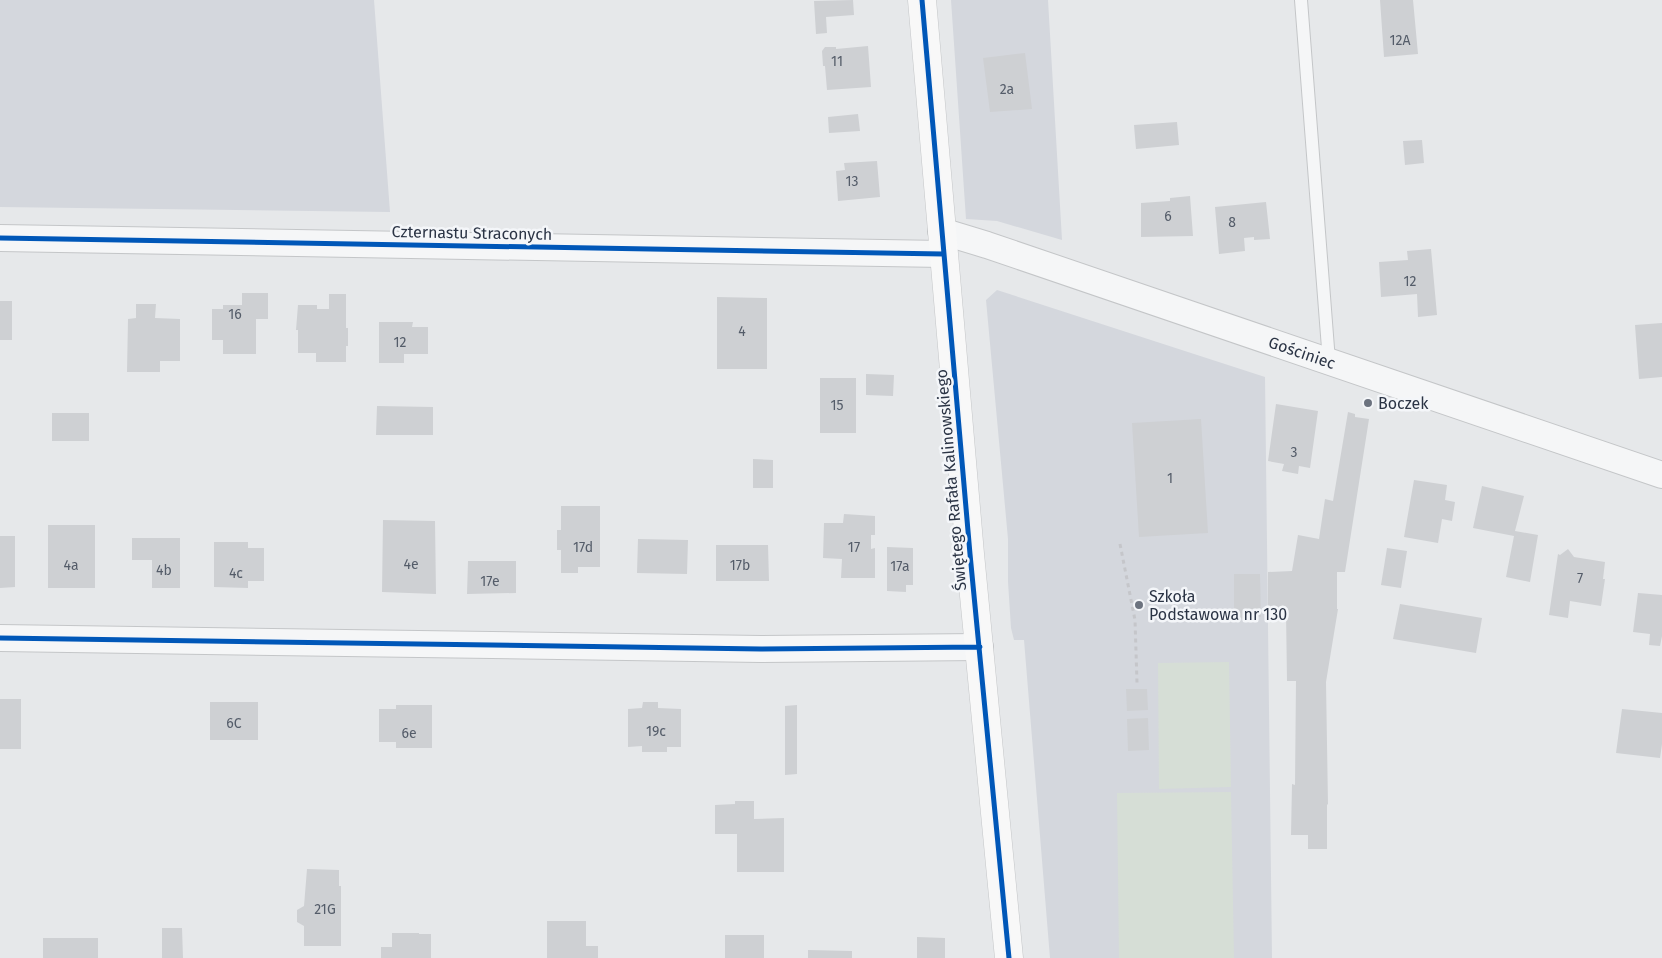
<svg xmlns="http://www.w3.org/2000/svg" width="1662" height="958" font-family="'Fira Sans',sans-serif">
<rect width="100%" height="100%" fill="#e6e8ea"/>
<!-- built -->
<path fill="#d4d7dd" d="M 0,0 L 374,0 L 390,212 L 0,207 Z
M 951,0 L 1048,0 L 1062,240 L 997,221 L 966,219 Z
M 997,290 L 1265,377 L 1272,958 L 1050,958 L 1024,640 L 1014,640 L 1011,628 L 1008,582 L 1008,539 L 986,300 Z"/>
<!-- green -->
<path fill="#d6ded6" d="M 1229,662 L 1231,787 L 1159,789 L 1158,663 Z
M 1231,792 L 1234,958 L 1119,958 L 1117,793 Z"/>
<!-- building -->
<path fill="#ced0d3" d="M 853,0 L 854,15 L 826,17 L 827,33 L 816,34 L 814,1 Z
M 1380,0 L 1413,0 L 1418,54 L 1384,57 Z
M 868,46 L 871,87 L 827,90 L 825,66 L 823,66 L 822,51 L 825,47 L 836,47 L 836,49 Z
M 1025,53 L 1032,109 L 990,112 L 983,58 Z
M 858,114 L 860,131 L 829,133 L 828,117 Z
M 1177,122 L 1179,145 L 1136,149 L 1134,125 Z
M 1422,140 L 1424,163 L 1405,165 L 1403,141 Z
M 877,161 L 880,197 L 838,201 L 836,171 L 845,170 L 844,163 Z
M 1190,196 L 1193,236 L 1141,237 L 1141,203 L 1170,201 L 1170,198 Z
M 1266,202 L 1270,239 L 1254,240 L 1254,237 L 1244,238 L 1245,251 L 1219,254 L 1215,207 Z
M 1431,249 L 1437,315 L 1418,317 L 1417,294 L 1381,297 L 1379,262 L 1408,260 L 1407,251 Z
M 242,293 L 268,293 L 268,319 L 256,319 L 256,354 L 223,354 L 223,340 L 212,340 L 212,309 L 223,309 L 223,305 L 242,305 Z
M 329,294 L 346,294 L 346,328 L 348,328 L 348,346 L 346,346 L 346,362 L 316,362 L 316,353 L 298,353 L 298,330 L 296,330 L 298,305 L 317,305 L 317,309 L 329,309 Z
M 717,297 L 767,298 L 767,369 L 717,369 Z
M 0,301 L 12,301 L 12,340 L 0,340 Z
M 136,304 L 156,304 L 155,318 L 180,319 L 180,361 L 160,361 L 160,372 L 127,372 L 128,319 L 136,318 Z
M 379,322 L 413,322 L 412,327 L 428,327 L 428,354 L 404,354 L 404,363 L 379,363 Z
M 1662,323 L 1662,377 L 1639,379 L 1635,325 Z
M 866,374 L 894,375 L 893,396 L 866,395 Z
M 820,378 L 856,378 L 856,433 L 820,433 Z
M 1276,404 L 1318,411 L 1310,468 L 1299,466 L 1298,474 L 1282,471 L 1284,464 L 1268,461 Z
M 377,406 L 433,407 L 433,435 L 376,435 Z
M 1348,412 L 1355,414 L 1355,417 L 1369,419 L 1345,572 L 1337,572 L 1337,609 L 1338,609 L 1326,682 L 1328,805 L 1327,804 L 1327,849 L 1308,849 L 1308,835 L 1291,835 L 1292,784 L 1295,785 L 1296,681 L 1287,681 L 1286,611 L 1268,611 L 1268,572 L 1292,571 L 1298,535 L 1319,539 L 1325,499 L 1333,501 Z
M 52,413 L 89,413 L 89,441 L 52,441 Z
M 1201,419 L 1208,533 L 1139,537 L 1132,423 Z
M 753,459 L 773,460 L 773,488 L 753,488 Z
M 1414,480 L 1447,485 L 1445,500 L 1455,502 L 1452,521 L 1442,519 L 1438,543 L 1404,537 Z
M 1482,486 L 1524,496 L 1515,531 L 1538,535 L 1530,582 L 1506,577 L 1514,536 L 1473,528 Z
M 561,506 L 600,506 L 600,567 L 578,567 L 578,573 L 561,573 L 561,550 L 557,550 L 557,530 L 561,530 Z
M 844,514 L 875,516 L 875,535 L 871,535 L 871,549 L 875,548 L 875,578 L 841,578 L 842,559 L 823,558 L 824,523 L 843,523 Z
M 383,520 L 435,521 L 436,594 L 382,592 Z
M 48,525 L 95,525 L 95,588 L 48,588 Z
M 0,536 L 15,536 L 15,587 L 0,588 Z
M 132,538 L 180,538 L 180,588 L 152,588 L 152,560 L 132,560 Z
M 638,539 L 688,540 L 687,574 L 637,573 Z
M 214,542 L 248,542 L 248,548 L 264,548 L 264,581 L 248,581 L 248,588 L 214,587 Z
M 716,545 L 768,545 L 769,581 L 716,581 Z
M 887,547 L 913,548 L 913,585 L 906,585 L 906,592 L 887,591 Z
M 1387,548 L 1407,551 L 1401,588 L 1381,585 Z
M 1568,549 L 1574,557 L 1605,562 L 1603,579 L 1605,579 L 1601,606 L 1570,601 L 1568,618 L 1549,615 L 1558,554 L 1560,555 Z
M 468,561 L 516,561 L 516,593 L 467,594 Z
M 1234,574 L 1260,574 L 1261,617 L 1234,619 Z
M 1638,593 L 1662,595 L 1662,636 L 1660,646 L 1649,645 L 1650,634 L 1633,632 Z
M 1400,604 L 1482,618 L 1476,653 L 1393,639 Z
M 1126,689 L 1147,689 L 1148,710 L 1127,711 Z
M 0,699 L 21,699 L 21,749 L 0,749 Z
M 210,702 L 258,702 L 258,740 L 210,740 Z
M 643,702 L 658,702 L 658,708 L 681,709 L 681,747 L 667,747 L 667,752 L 642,752 L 642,746 L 628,747 L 628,709 L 642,708 Z
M 396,705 L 432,705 L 432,748 L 396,748 L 396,742 L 379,742 L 379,709 L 396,709 Z
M 797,705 L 797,774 L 785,775 L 785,706 Z
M 1622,709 L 1662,713 L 1662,744 L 1660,758 L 1616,753 Z
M 1148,718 L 1149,750 L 1128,751 L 1127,719 Z
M 735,801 L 754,801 L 754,819 L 784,818 L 784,872 L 737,872 L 737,834 L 715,834 L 715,805 L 735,804 Z
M 307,869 L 339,870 L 339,886 L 341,886 L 341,946 L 304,946 L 304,926 L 297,922 L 297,910 L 304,906 Z
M 547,921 L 586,921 L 586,946 L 598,946 L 598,958 L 547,958 Z
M 162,928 L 182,928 L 183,958 L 162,958 Z
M 392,933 L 419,933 L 419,934 L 431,934 L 431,958 L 381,958 L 381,947 L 392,947 Z
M 725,935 L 764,935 L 764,958 L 725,958 Z
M 917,937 L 945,938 L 945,958 L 917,958 Z
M 43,938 L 98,938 L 98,958 L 43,958 Z
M 808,950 L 852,951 L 852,958 L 808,958 Z"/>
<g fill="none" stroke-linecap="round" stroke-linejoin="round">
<defs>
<path id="lane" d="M 1301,0 L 1329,361"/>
<g id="street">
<path id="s1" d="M 941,231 L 987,245 L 1662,475"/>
<path d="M 0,238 L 943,254"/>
<path d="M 0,638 L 761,649 L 980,647"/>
</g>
<path id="secondary" d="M 922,0 L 970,554 L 1009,958"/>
</defs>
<!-- lane casing -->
<use href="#lane" stroke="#c4c6c8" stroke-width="14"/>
<!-- street casing -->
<use href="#street" stroke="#c4c6c8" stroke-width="28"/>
<!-- secondary casing -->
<use href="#secondary" stroke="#c4c6c8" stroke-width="29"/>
<!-- path -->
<path stroke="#c5c6ca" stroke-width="3" stroke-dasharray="4 4" stroke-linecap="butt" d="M 1120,544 L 1135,620 L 1137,683"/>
<!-- lane -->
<use href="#lane" stroke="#f5f6f7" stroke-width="12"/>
<!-- street -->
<use href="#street" stroke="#f5f6f7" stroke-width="26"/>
<!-- secondary -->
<use href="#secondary" stroke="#f8f8f8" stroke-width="28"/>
<defs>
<path id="cycleway" d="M 922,0 L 970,554 L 1009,958
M 0,238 L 943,254
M 0,638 L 761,649 L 980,647"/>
</defs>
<!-- cycleway casing -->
<use href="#cycleway" stroke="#f4f6f9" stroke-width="8"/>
<!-- cycleway -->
<use href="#cycleway" stroke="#0057b8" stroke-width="5"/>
</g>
<!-- markers -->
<g fill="#6c737f" stroke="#f4f6f9" stroke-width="2">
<circle cx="1368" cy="403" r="5"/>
<circle cx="1139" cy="605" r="5"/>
</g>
<g text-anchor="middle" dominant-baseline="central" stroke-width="5" stroke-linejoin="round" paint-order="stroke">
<!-- number labels -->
<g font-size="14" fill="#545c69">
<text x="1400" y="40">12A</text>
<text x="837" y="61">11</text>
<text x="1007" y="89">2a</text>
<text x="852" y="181">13</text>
<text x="1168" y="216">6</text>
<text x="1232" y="222">8</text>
<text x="1410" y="281">12</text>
<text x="235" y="314">16</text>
<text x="742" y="331">4</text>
<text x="400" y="342">12</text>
<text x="837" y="405">15</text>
<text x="1294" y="452">3</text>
<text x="1170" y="478">1</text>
<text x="583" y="547">17d</text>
<text x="854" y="547">17</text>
<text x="411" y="564">4e</text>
<text x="71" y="565">4a</text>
<text x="740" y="565">17b</text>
<text x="900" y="566">17a</text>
<text x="164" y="570">4b</text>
<text x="236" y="573">4c</text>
<text x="1580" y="578">7</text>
<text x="490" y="581">17e</text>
<text x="234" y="723">6C</text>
<text x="656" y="731">19c</text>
<text x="409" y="733">6e</text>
<text x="325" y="909">21G</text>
</g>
<!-- street labels -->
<g font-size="16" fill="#2b3445" stroke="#f4f6f9">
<text transform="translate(472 233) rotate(1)">Czternastu Straconych</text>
<text stroke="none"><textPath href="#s1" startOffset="381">Gościniec</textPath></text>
<text transform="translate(951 480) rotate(-95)">Świętego Rafała Kalinowskiego</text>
</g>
<!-- poi labels -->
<g font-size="16" fill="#2b3445" stroke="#f4f6f9" text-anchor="start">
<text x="1378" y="403">Boczek</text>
<text x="1149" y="596">Szkoła<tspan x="1149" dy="18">Podstawowa nr 130</tspan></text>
</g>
</g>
</svg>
